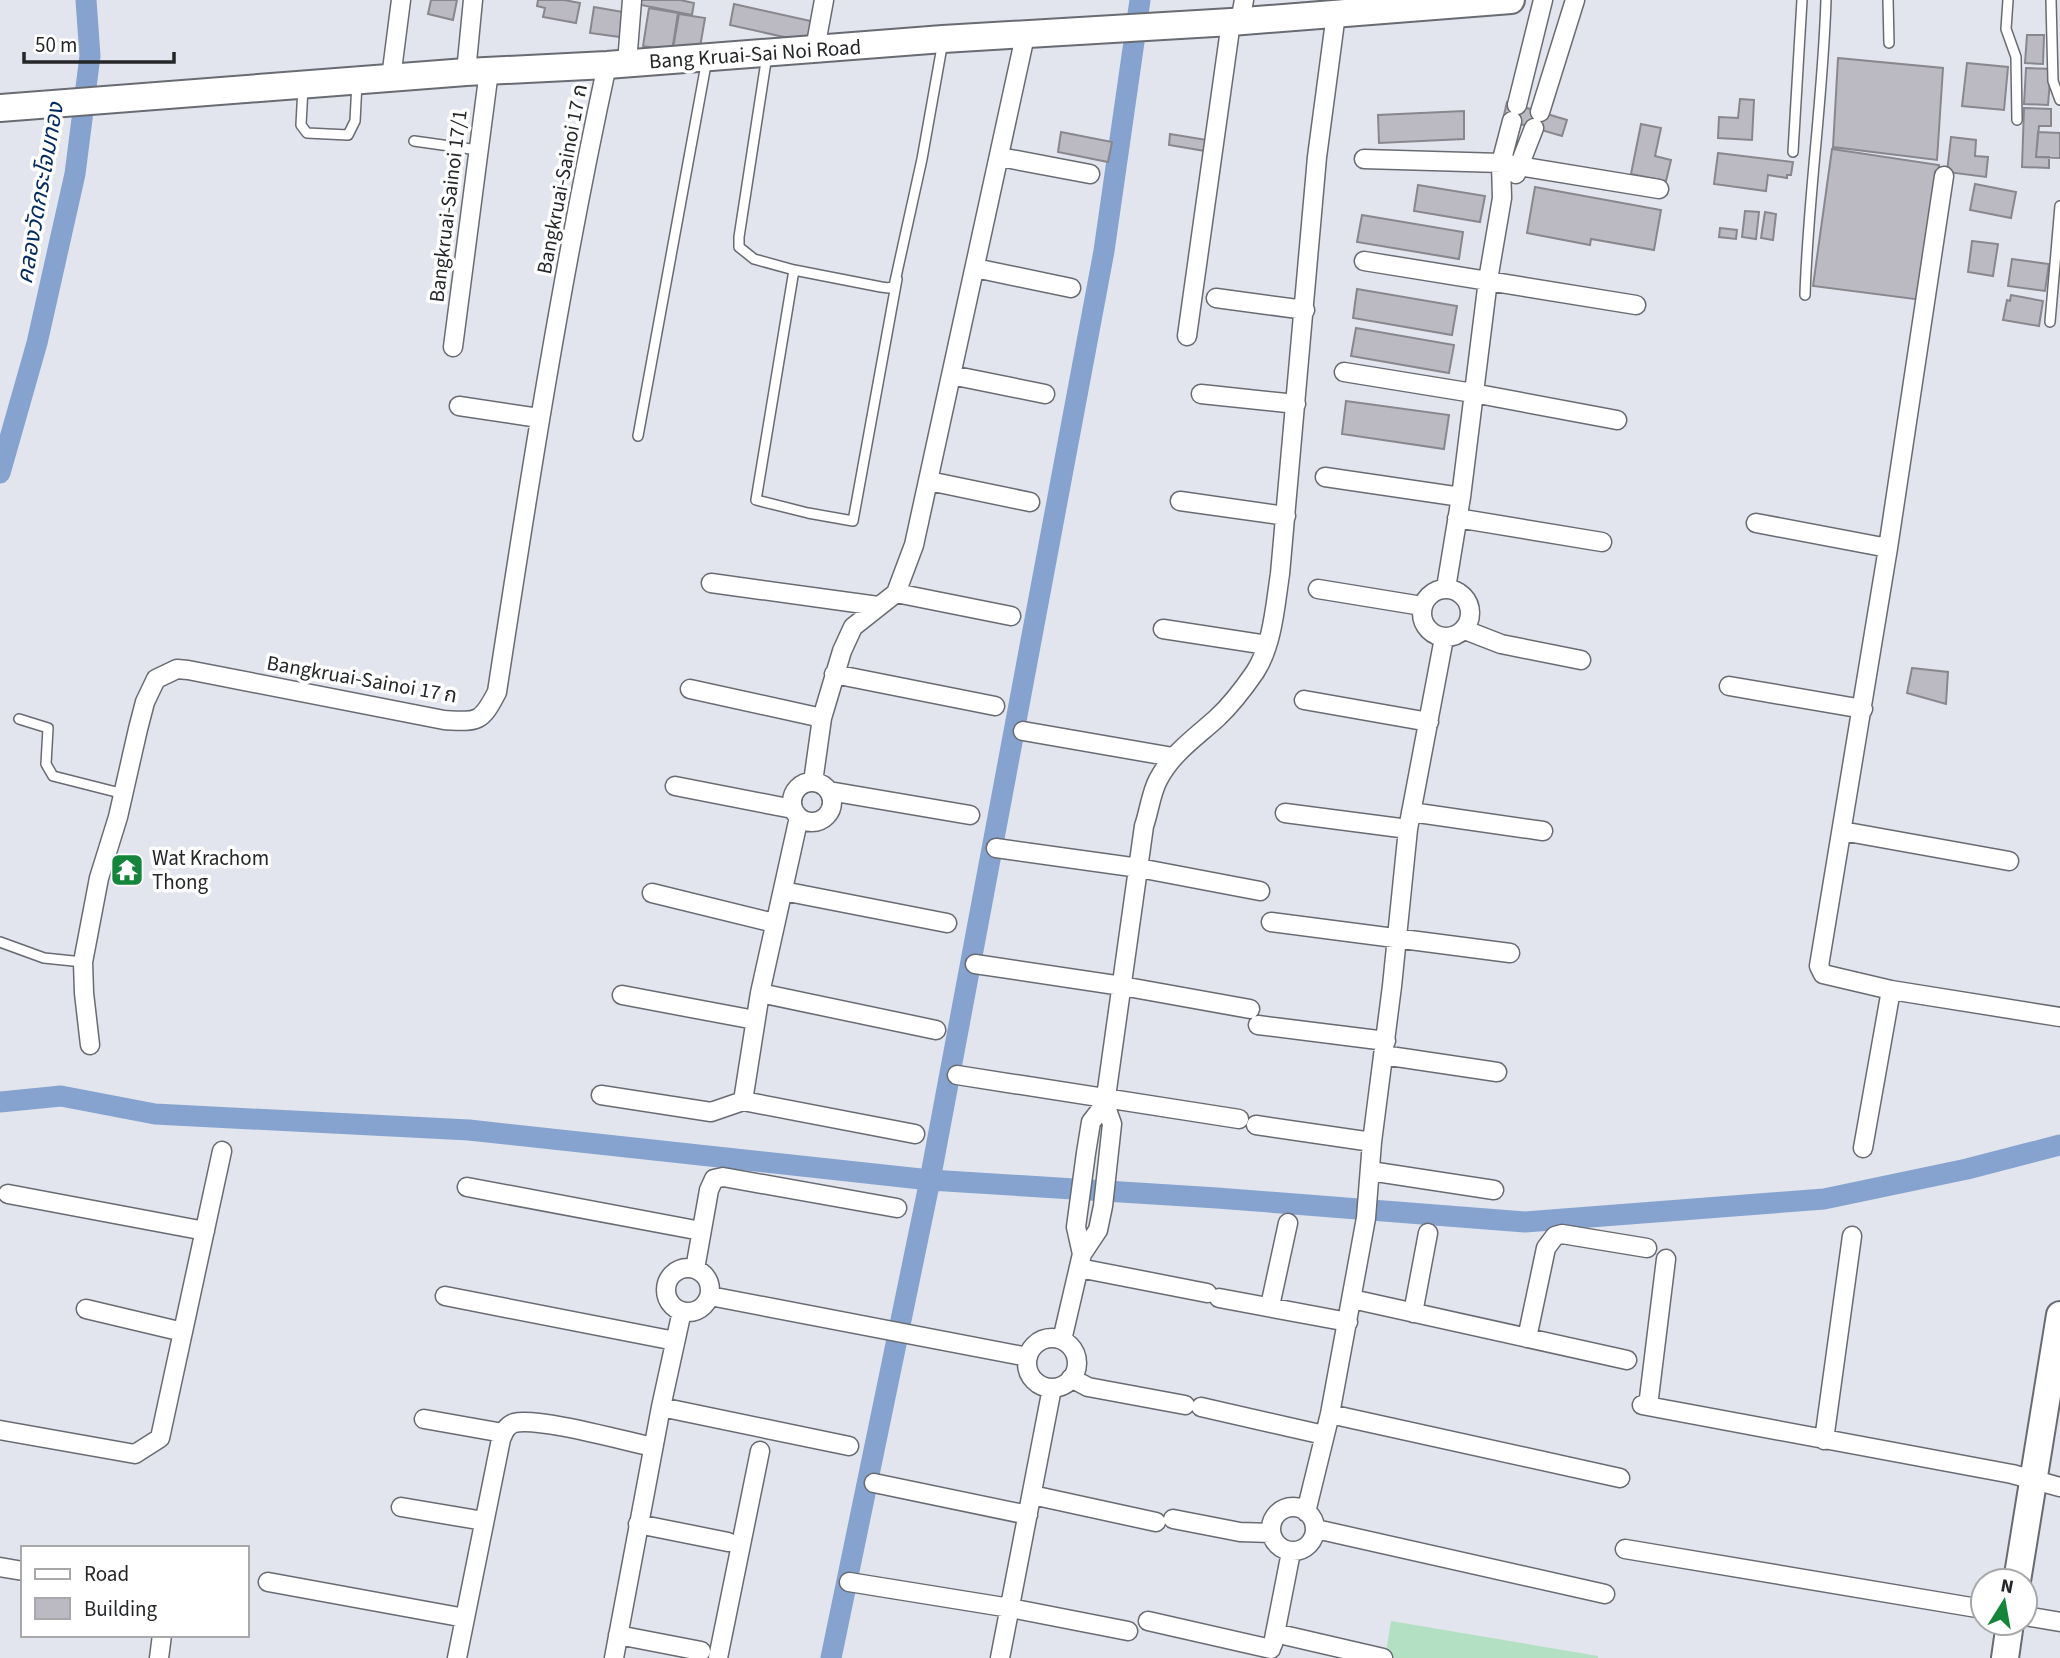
<svg xmlns="http://www.w3.org/2000/svg" width="2060" height="1658" font-family="'Source Sans 3','Noto Sans Thai',sans-serif">
<rect width="100%" height="100%" fill="#e2e5ed"/>
<!-- green -->
<path fill="#b3e0c3" d="M 1391,1621 L 1598,1656 L 1598,1658 L 1385,1658 Z"/>
<g fill="none" stroke-linecap="round" stroke-linejoin="round">
<!-- canal -->
<path stroke="#85a3ce" stroke-width="21" d="M 0,473 L 37,343 L 75,174 L 90,56 L 86,0
M 0,1102 L 61,1096 L 155,1114 L 469,1130 L 930,1180 L 1217,1198 L 1525,1222 L 1824,1199 L 1967,1169 L 2060,1145
M 831,1658 L 930,1180 L 1104,251 L 1140,0"/>
</g>
<!-- building -->
<path fill="#bbb9c1" stroke="#88878e" stroke-width="2" d="M 431,0 L 457,0 L 453,20 L 428,14 Z
M 538,0 L 564,0 L 580,3 L 576,23 L 543,17 L 545,8 L 537,6 Z
M 641,0 L 680,0 L 694,3 L 692,15 L 641,5 Z
M 734,4 L 815,22 L 811,43 L 730,25 Z
M 594,7 L 623,12 L 620,37 L 590,33 Z
M 649,8 L 678,13 L 672,51 L 643,46 Z
M 679,14 L 705,18 L 699,53 L 673,48 Z
M 2027,35 L 2044,35 L 2043,64 L 2025,63 Z
M 1838,58 L 1943,68 L 1937,160 L 1833,147 Z
M 1967,63 L 2008,67 L 2004,110 L 1962,106 Z
M 2026,68 L 2051,69 L 2048,105 L 2024,104 Z
M 1740,99 L 1754,100 L 1752,140 L 1718,138 L 1719,117 L 1738,118 Z
M 1507,102 L 1567,120 L 1562,136 L 1503,119 Z
M 2024,108 L 2051,109 L 2051,126 L 2039,126 L 2036,157 L 2049,157 L 2049,168 L 2022,167 Z
M 1464,111 L 1464,139 L 1379,143 L 1378,115 Z
M 1641,124 L 1661,128 L 1655,156 L 1671,160 L 1666,181 L 1631,174 Z
M 1061,132 L 1112,142 L 1108,162 L 1058,152 Z
M 2038,132 L 2060,133 L 2060,158 L 2036,157 Z
M 1170,134 L 1207,140 L 1205,151 L 1169,145 Z
M 1951,137 L 1976,140 L 1975,156 L 1988,157 L 1986,177 L 1947,172 Z
M 1832,149 L 1939,165 L 1922,300 L 1813,286 Z
M 1718,153 L 1793,162 L 1791,175 L 1787,175 L 1787,178 L 1768,175 L 1766,191 L 1714,184 Z
M 1975,184 L 2016,192 L 2011,218 L 1970,210 Z
M 1418,185 L 1485,196 L 1480,222 L 1414,211 Z
M 1535,187 L 1661,210 L 1654,250 L 1591,239 L 1590,245 L 1527,233 Z
M 1745,211 L 1759,212 L 1756,239 L 1742,237 Z
M 1765,212 L 1776,214 L 1773,240 L 1761,238 Z
M 1362,215 L 1463,232 L 1459,259 L 1357,242 Z
M 1720,228 L 1737,230 L 1736,239 L 1719,237 Z
M 1972,241 L 1998,244 L 1993,276 L 1968,272 Z
M 2012,259 L 2049,264 L 2045,291 L 2008,286 Z
M 1357,289 L 1457,306 L 1452,335 L 1353,318 Z
M 2011,295 L 2043,301 L 2039,326 L 2003,320 L 2007,300 L 2010,301 Z
M 1356,328 L 1454,345 L 1449,373 L 1351,356 Z
M 1346,401 L 1449,415 L 1444,449 L 1342,434 Z
M 1912,668 L 1948,672 L 1946,704 L 1907,693 Z"/>
<g fill="none" stroke-linecap="round" stroke-linejoin="round">
<defs>
<path id="lane" d="M 1888,0 L 1889,43
M 2008,0 L 2006,29 L 2016,57 L 2017,120
M 2051,0 L 2053,81 L 2060,100
M 767,55 L 739,237 L 739,247 L 754,259 L 794,270 L 756,500 L 808,513 L 853,521 L 897,279
M 303,87 L 301,125 L 307,133 L 348,135 L 355,121 L 357,83
M 414,141 L 478,150
M 1793,152 L 1802,0
M 794,270 L 881,287 L 889,288 L 894,286 L 922,159 L 943,41
M 1805,295 C 1808,197 1823,99 1826,0
M 2050,322 L 2060,206
M 638,436 L 707,59
M 19,719 L 48,728 L 46,764 L 53,776 L 124,794
M 0,942 L 44,958 L 83,962"/>
<path id="street" d="M 1240,22 L 1244,0
M 815,49 L 824,0
M 627,63 L 632,0
M 466,72 L 473,0
M 391,78 L 401,0
M 1517,105 L 1543,0
M 1540,112 L 1575,0
M 1000,157 L 1090,174
M 1364,159 L 1501,163 L 1659,189
M 1516,174 L 1534,128
M 1944,176 L 1888,548 L 1819,966 L 1823,974 L 1891,990 L 2060,1017
M 1364,261 L 1636,305
M 975,268 L 1071,288
M 1216,298 L 1305,310
M 1187,336 L 1231,22
M 453,347 L 489,71
M 1344,372 L 1473,393 L 1617,420
M 951,375 L 1045,394
M 1201,394 L 1296,404
M 459,406 L 539,418
M 1325,477 L 1461,497
M 929,481 L 1030,502
M 1180,501 L 1286,516
M 1457,518 L 1602,542
M 1756,523 L 1888,548
M 711,583 L 878,606
M 1446,588 L 1461,497 L 1488,280 L 1502,198 L 1501,163 L 1512,121
M1422 613a24 24 0 1 1 48 0a24 24 0 1 1-48 0Z
M 1318,589 L 1422,606
M 896,593 L 1011,616
M 1163,629 L 1267,645
M 1465,630 L 1501,644 L 1581,660
M 834,674 L 995,706
M 1729,686 L 1863,709
M 690,689 L 822,718
M 1304,700 L 1429,722
M 1023,731 L 1173,757
M 813,782 L 822,718 L 842,651 L 853,627 L 896,593 L 914,545 L 1025,36
M792 802a20 20 0 1 1 40 0a20 20 0 1 1-40 0Z
M 675,786 L 793,809
M 829,791 L 970,815
M 1411,812 L 1543,831
M 1285,813 L 1408,829
M 1842,831 L 2009,861
M 996,848 L 1139,868 L 1260,891
M 783,891 L 947,923
M 652,893 L 774,923
M 1271,922 L 1510,953
M 975,964 L 1122,986 L 1250,1009
M 760,993 L 936,1030
M 622,995 L 755,1020
M 1258,1025 L 1386,1041
M 90,1045 L 84,993 L 83,962 L 99,878 L 118,817 L 138,729 L 145,702 L 156,679 L 177,669 L 188,670 L 444,720 C 478,722 481,723 497,692 C 529,482 562,272 607,65
M 1383,1055 L 1497,1072
M 957,1075 L 1239,1119
M 601,1095 L 711,1112 L 743,1101 L 760,993 L 799,817
M 743,1101 L 915,1134
M 1256,1125 L 1372,1142
M 1863,1148 L 1891,990
M 1370,1171 L 1494,1190
M 467,1187 L 701,1231
M 8,1194 L 205,1231
M 1082,1254 L 1076,1227 L 1086,1153 L 1091,1122 L 1105,1104
M666 1290a22 22 0 1 1 44 0a22 22 0 1 1-44 0Z
M 1079,1268 L 1207,1293
M 695,1269 L 709,1190 L 714,1179 L 723,1177 L 897,1208
M 445,1296 L 675,1341
M 710,1296 L 1028,1357
M 1219,1298 L 1348,1322
M 1352,1299 L 1627,1360
M 1270,1306 L 1288,1223
M 86,1309 L 183,1332
M 1413,1313 L 1428,1233
M 1527,1338 L 1546,1248 L 1555,1236 L 1562,1234 L 1647,1248
M1027 1363a25 25 0 1 1 50 0a25 25 0 1 1-50 0Z
M 1062,1340 L 1082,1254 L 1098,1230 L 1103,1206 L 1112,1124 L 1105,1104 L 1144,826 C 1149,812 1151,793 1158,780 C 1172,753 1195,738 1217,718 C 1231,705 1244,688 1255,672 C 1273,644 1275,606 1280,574 L 1317,157 L 1336,14
M 1071,1378 L 1088,1387 L 1185,1405
M 1642,1405 L 2012,1474 L 2060,1487
M 1648,1406 L 1666,1259
M 661,1407 L 849,1446
M 1201,1407 L 1324,1435
M 1330,1414 L 1620,1478
M 424,1419 L 503,1433
M 0,1430 L 135,1454 L 160,1438 L 222,1151
M 1824,1440 L 1852,1236
M 874,1483 L 1028,1515
M 1032,1495 L 1156,1522
M1271 1529a22 22 0 1 1 44 0a22 22 0 1 1-44 0Z
M 401,1507 L 484,1521
M 1306,1512 L 1330,1414 L 1366,1218 L 1372,1142 L 1392,986 L 1408,829 L 1444,638
M 1173,1519 L 1240,1532 L 1271,1533
M 638,1524 L 728,1542
M 1316,1529 L 1605,1594
M 1625,1549 L 1983,1609
M 0,1567 L 23,1571
M 268,1582 L 465,1618
M 849,1582 L 1010,1608 L 1128,1631
M 2025,1616 L 2060,1622
M 1148,1621 L 1271,1649
M 1275,1633 L 1383,1658
M 618,1635 L 701,1651
M 1273,1644 L 1291,1552
M 159,1658 L 162,1635
M 457,1658 L 501,1439 C 504,1432 506,1426 514,1423 C 539,1417 624,1441 653,1447
M 614,1658 L 661,1407 L 682,1311
M 718,1658 L 760,1451
M 1000,1658 L 1052,1388"/>
<path id="secondary" d="M 0,108 L 466,72 L 607,65 L 943,39 L 1231,22 L 1511,0
M 2017,1581 L 2060,1315
M 2005,1658 L 2010,1623"/>
</defs>
<!-- lane casing -->
<use href="#lane" stroke="#686b72" stroke-width="12"/>
<!-- street casing -->
<use href="#street" stroke="#686b72" stroke-width="21"/>
<!-- secondary casing -->
<use href="#secondary" stroke="#686b72" stroke-width="30"/>
<!-- lane -->
<use href="#lane" stroke="#fff" stroke-width="9"/>
<!-- street -->
<use href="#street" stroke="#fff" stroke-width="18"/>
<!-- secondary -->
<use href="#secondary" stroke="#fff" stroke-width="26"/>
</g>
<!-- icons -->
<defs>
<symbol id="temple-square" viewBox="-11 -11 22 22"><rect x="-9" y="-9" width="18" height="18" rx="4" fill="#15853c" stroke="#fff"/><path d="M0-6L5-2H3V0L6.5 2.5H4V6H1.5V3h-3V6H-4V2.5H-6.5L-3 0V-2H-5Z" fill="#fff"/></symbol>
</defs>
<g fill-rule="evenodd">
<use href="#temple-square" x="108" y="851" width="38" height="38"/>
</g>
<g text-anchor="middle" dominant-baseline="central" stroke-width="7" stroke-linejoin="round" paint-order="stroke">
<!-- street labels -->
<g font-size="21" fill="#242628" stroke="#fff">
<text transform="translate(755 54) rotate(-4)">Bang Kruai-Sai Noi Road</text>
<text transform="translate(562 179) rotate(-79)">Bangkruai-Sainoi 17 ก</text>
<text transform="translate(448 206) rotate(-83)">Bangkruai-Sainoi 17/1</text>
<text transform="translate(362 679) rotate(10)">Bangkruai-Sainoi 17 ก</text>
</g>
<!-- poi labels -->
<g font-size="21" fill="#242628" stroke="#fff" text-anchor="start">
<text x="152" y="858">Wat Krachom<tspan x="152" dy="24">Thong</tspan></text>
</g>
<!-- water labels -->
<g font-size="23" font-style="italic" fill="#032a5e" stroke="#fff">
<text transform="translate(40 193) rotate(-80)">คลองวัดกระโจมทอง</text>
</g>
</g>
<!-- legend -->
<rect x="21" y="1546" width="228" height="91" fill="#ffffff" stroke="#a7a8a9" stroke-width="2"/>
<rect x="35" y="1569" width="35" height="10" fill="#ffffff" stroke="#a7a8a9" stroke-width="2"/>
<text x="84" y="1581" font-size="21" fill="#242628">Road</text>
<rect x="35" y="1598" width="35" height="21" fill="#bbb9c1" stroke="#a7a8a9" stroke-width="2"/>
<text x="84" y="1616" font-size="21" fill="#242628">Building</text>
<!-- north arrow -->
<g transform="translate(2004 1602) rotate(11)"><circle r="33" fill="#ffffff" stroke="#a7a8a9" stroke-width="2"/>
<path d="M0-5L12 26L0 18L-12 26Z" fill="#15853c"/>
<text y="-10" font-size="19" font-weight="bold" text-anchor="middle" fill="#242628">N</text>
</g>
<!-- scale -->
<path d="M24 52v10h150v-10" fill="none" stroke="#242628" stroke-width="3.5"/>
<text x="35" y="52" font-size="21" fill="#242628" stroke="#ffffff" stroke-width="5" paint-order="stroke">50 m</text>
</svg>
